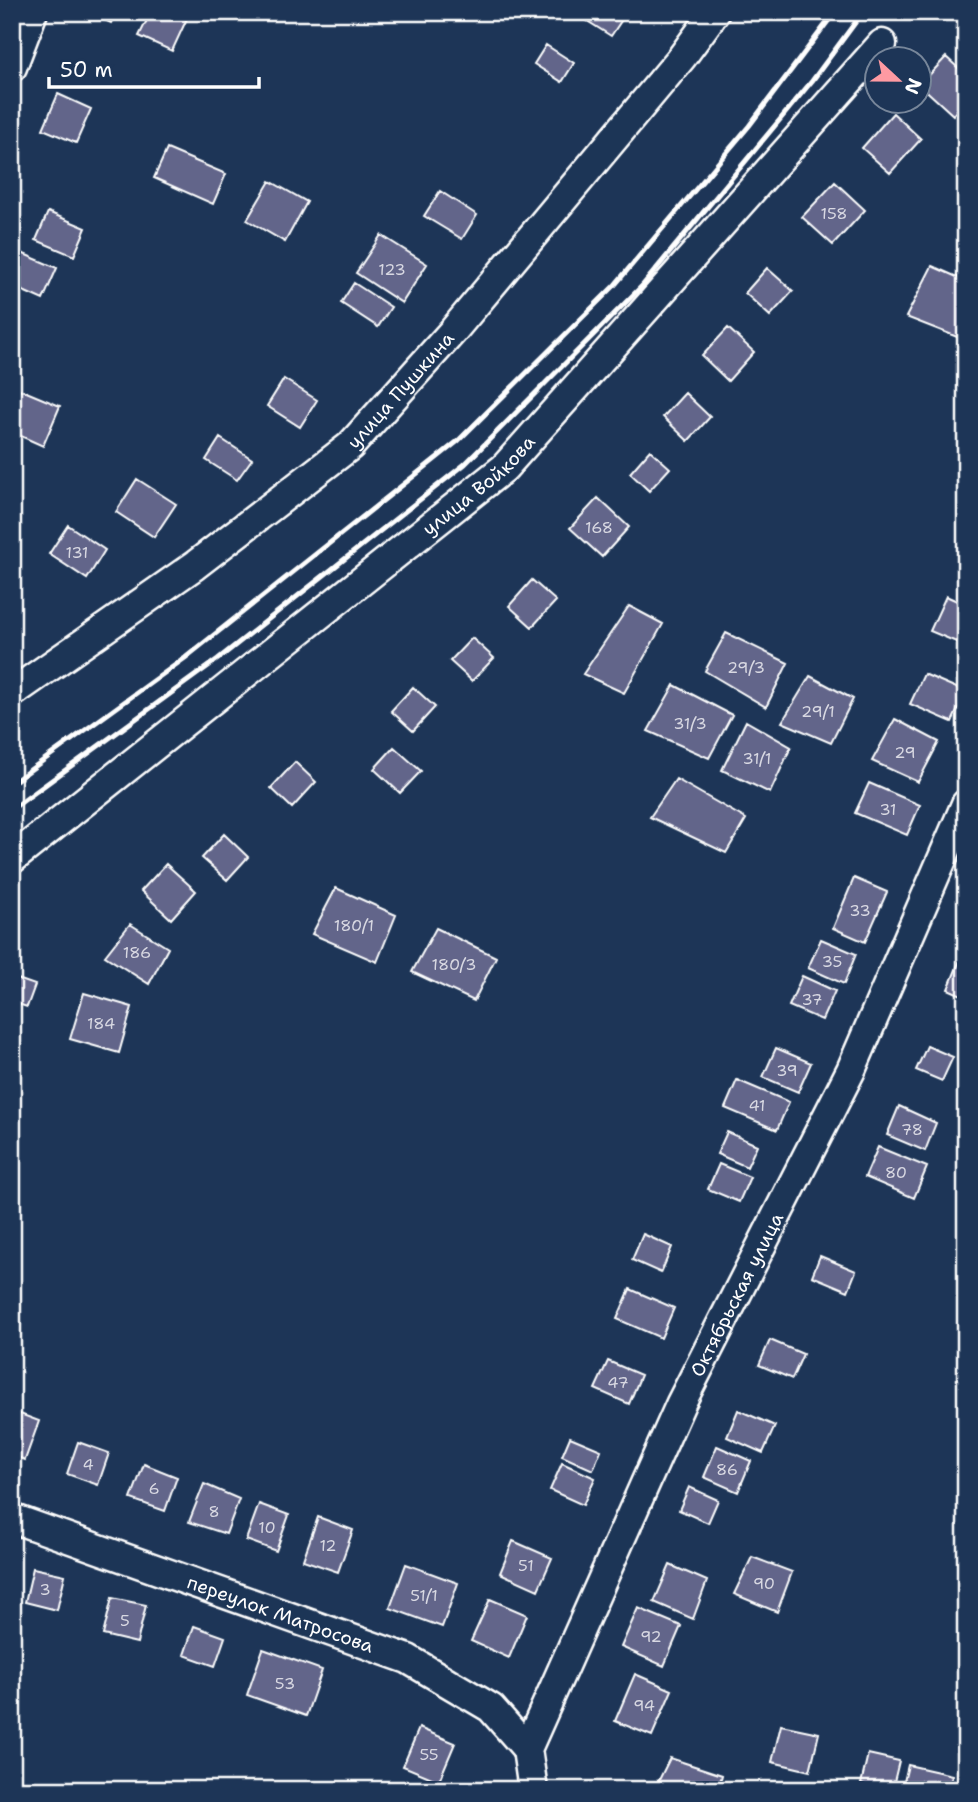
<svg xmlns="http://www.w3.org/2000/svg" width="978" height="1802" font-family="'Shantell Sans',sans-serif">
<rect width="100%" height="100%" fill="#1d3557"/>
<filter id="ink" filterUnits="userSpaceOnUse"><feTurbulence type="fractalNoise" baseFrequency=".0143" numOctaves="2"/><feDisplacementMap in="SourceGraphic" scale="14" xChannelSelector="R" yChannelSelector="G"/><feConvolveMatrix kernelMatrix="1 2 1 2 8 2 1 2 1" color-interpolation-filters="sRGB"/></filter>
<g filter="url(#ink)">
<!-- building -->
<path fill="#62658a" stroke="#fff" stroke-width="2" d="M 86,12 L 116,12 L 111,23 Z
M 151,12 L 190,12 L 172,51 L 139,36 Z
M 585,12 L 620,12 L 625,15 L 611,36 L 581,17 Z
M 546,45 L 574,63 L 562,82 L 534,64 Z
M 946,57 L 966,75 L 966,100 L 953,115 L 920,85 Z
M 58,94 L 91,109 L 76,143 L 43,129 Z
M 893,113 L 921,139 L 890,173 L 862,148 Z
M 167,149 L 226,174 L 213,204 L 154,178 Z
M 270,181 L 307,202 L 285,242 L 247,220 Z
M 835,182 L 865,210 L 833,245 L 802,217 Z
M 440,191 L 477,215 L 462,239 L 424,216 Z
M 48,212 L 86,228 L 74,256 L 36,240 Z
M 966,213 L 966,235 L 958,232 Z
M 381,235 L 427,264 L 402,303 L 356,273 Z
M 12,249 L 57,268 L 43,300 L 12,286 Z
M 932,266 L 966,281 L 965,340 L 906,317 Z
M 767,268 L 793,291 L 770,316 L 745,293 Z
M 354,283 L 391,307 L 378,327 L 341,303 Z
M 728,328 L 754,352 L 728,381 L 702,356 Z
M 284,379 L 317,400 L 300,427 L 267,406 Z
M 12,386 L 60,406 L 43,446 L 12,432 Z
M 685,393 L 710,417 L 688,441 L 663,417 Z
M 220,438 L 252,459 L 237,480 L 206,460 Z
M 650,450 L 670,468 L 649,491 L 630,473 Z
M 137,479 L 176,504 L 154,537 L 116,512 Z
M 598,498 L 629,527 L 602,557 L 570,528 Z
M 68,525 L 105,550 L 87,579 L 49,554 Z
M 966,556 L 966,574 L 958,571 Z
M 532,580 L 556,601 L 532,627 L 509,606 Z
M 946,596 L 966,605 L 966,646 L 930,631 Z
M 629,606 L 663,624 L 624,693 L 583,674 Z
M 726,633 L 788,663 L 766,707 L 705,671 Z
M 472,638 L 494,658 L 472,681 L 450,661 Z
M 924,674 L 966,692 L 952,722 L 910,704 Z
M 810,676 L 853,699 L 831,743 L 782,722 Z
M 674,685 L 732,715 L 709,758 L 648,731 Z
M 413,687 L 435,707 L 413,731 L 391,711 Z
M 895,719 L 939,742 L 918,782 L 872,761 Z
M 746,721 L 791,747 L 770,793 L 722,770 Z
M 394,747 L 421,771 L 400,793 L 374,769 Z
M 295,762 L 316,782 L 292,808 L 271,788 Z
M 676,779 L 746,819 L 726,853 L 650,817 Z
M 869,783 L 920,805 L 907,835 L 855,813 Z
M 224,834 L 248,857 L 227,880 L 202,858 Z
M 166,864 L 196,891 L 171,919 L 141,891 Z
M 854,878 L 887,892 L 865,942 L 833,928 Z
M 336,888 L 396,915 L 377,962 L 312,934 Z
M 130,924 L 168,948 L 149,984 L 105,956 Z
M 436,928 L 496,957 L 474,1001 L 412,972 Z
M 821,939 L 856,954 L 844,984 L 808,968 Z
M 962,955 L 966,957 L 966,997 L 948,989 Z
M 802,976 L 835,991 L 822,1020 L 789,1006 Z
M 12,977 L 35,985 L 27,1007 L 12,1002 Z
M 84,993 L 132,1007 L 119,1053 L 70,1039 Z
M 927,1046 L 953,1057 L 942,1081 L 916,1070 Z
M 776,1048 L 811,1063 L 798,1092 L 763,1077 Z
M 737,1080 L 789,1102 L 777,1130 L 725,1108 Z
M 899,1106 L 936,1123 L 925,1151 L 887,1135 Z
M 727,1132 L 757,1145 L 747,1167 L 717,1154 Z
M 878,1147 L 927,1167 L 914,1198 L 865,1177 Z
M 719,1164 L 750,1177 L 739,1202 L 708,1189 Z
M 643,1234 L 672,1247 L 661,1273 L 632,1260 Z
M 820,1256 L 856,1271 L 848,1291 L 812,1276 Z
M 630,1289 L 674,1308 L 661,1338 L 617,1319 Z
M 770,1340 L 803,1354 L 792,1379 L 759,1365 Z
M 608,1361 L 641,1375 L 629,1404 L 595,1389 Z
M 738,1410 L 775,1426 L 763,1453 L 727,1437 Z
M 12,1411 L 39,1421 L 25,1460 L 12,1455 Z
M 570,1437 L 601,1450 L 593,1470 L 562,1456 Z
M 78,1442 L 109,1453 L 98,1485 L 67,1474 Z
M 717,1446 L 751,1461 L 738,1492 L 704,1477 Z
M 562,1463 L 595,1478 L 583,1505 L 550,1490 Z
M 144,1464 L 177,1477 L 165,1511 L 131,1499 Z
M 204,1484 L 239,1499 L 226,1534 L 189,1522 Z
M 689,1487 L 718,1500 L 708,1523 L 679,1510 Z
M 259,1504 L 289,1515 L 276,1551 L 246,1540 Z
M 318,1517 L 353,1530 L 338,1572 L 303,1560 Z
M 513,1541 L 552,1558 L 538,1590 L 500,1573 Z
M 752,1557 L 792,1572 L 777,1612 L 734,1594 Z
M 406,1564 L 458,1583 L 442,1627 L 390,1608 Z
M 670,1565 L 707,1581 L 693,1619 L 654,1602 Z
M 33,1568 L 65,1575 L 57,1610 L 25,1602 Z
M 112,1598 L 146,1605 L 137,1643 L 103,1635 Z
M 490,1599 L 527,1615 L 509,1658 L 471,1641 Z
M 638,1608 L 681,1626 L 664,1666 L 621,1647 Z
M 194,1626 L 225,1637 L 215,1666 L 184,1655 Z
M 263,1649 L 322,1670 L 306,1716 L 247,1695 Z
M 635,1674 L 672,1690 L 652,1736 L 615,1721 Z
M 781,1725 L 819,1733 L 810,1771 L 772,1762 Z
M 419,1728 L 455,1743 L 439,1781 L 403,1766 Z
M 868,1754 L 899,1761 L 892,1790 L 861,1784 Z
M 670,1758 L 722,1775 L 718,1790 L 654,1790 Z
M 908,1765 L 952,1775 L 949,1790 L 902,1790 Z"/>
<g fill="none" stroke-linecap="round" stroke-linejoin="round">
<defs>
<g id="street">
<path d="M 12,67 L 33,12"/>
<path id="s1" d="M 12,693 L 194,566 L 350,446 L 453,331 L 682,57 L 715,12"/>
<path id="s2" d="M 12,859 L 504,468 L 882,44"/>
<path id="s3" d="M 12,1518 L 408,1659 L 491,1708 L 527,1749"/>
<path id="s4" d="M 533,1790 L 527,1749 L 681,1403 L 851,1070 L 966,804"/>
</g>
</defs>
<!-- street casing -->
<use href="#street" stroke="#fff" stroke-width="33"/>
<!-- street -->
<use href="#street" stroke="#1d3557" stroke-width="28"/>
<!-- rail -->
<path stroke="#fff" stroke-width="5" d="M 12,783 L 185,658 L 458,441 L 614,286 L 749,126 L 835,12
M 12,809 L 218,659 L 465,464 L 642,286 L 812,81 L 863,12"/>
</g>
</g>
<g text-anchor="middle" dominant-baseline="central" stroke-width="6" stroke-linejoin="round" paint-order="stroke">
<!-- number labels -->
<g font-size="16" fill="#d8d8e2">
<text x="834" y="213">158</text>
<text x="392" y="269">123</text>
<text x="599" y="527">168</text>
<text x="77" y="552">131</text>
<text x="746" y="667">29/3</text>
<text x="818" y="711">29/1</text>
<text x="690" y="723">31/3</text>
<text x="905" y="752">29</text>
<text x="757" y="758">31/1</text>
<text x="888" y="809">31</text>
<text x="860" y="910">33</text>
<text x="354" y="925">180/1</text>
<text x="137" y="952">186</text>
<text x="832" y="961">35</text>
<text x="454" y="964">180/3</text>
<text x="812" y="999">37</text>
<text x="101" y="1023">184</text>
<text x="787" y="1070">39</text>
<text x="757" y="1105">41</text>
<text x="912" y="1129">78</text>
<text x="896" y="1172">80</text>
<text x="618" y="1382">47</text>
<text x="88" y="1464">4</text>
<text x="727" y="1469">86</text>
<text x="154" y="1488">6</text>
<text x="214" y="1511">8</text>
<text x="267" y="1527">10</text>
<text x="328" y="1545">12</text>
<text x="526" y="1565">51</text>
<text x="764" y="1583">90</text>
<text x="45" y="1589">3</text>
<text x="424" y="1595">51/1</text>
<text x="125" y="1620">5</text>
<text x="651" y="1636">92</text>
<text x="285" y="1683">53</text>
<text x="644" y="1705">94</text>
<text x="429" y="1754">55</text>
</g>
<!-- street labels -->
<g font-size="19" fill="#fff" stroke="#1d3557">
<text stroke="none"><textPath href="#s1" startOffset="494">улица Пушкина</textPath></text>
<text stroke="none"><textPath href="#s2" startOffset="598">улица Войкова</textPath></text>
<text stroke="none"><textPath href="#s4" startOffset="542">Октябрьская улица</textPath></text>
<text stroke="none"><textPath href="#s3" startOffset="285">переулок Матросова</textPath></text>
</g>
</g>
<!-- margin -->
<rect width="978" height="1802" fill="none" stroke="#1d3557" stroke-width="42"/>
<rect x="21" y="21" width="936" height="1760" fill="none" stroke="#fff" stroke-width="2.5" filter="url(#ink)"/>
<!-- north arrow -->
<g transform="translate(898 80) rotate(112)"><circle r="33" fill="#1d3557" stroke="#77869a" stroke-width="2"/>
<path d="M0-5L12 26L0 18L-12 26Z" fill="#ff9aa2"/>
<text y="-10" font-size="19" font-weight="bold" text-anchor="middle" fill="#ffffff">N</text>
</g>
<!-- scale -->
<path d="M49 77v10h210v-10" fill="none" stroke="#ffffff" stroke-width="3.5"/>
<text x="60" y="77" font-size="21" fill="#ffffff" stroke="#1d3557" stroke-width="5" paint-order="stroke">50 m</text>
</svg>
